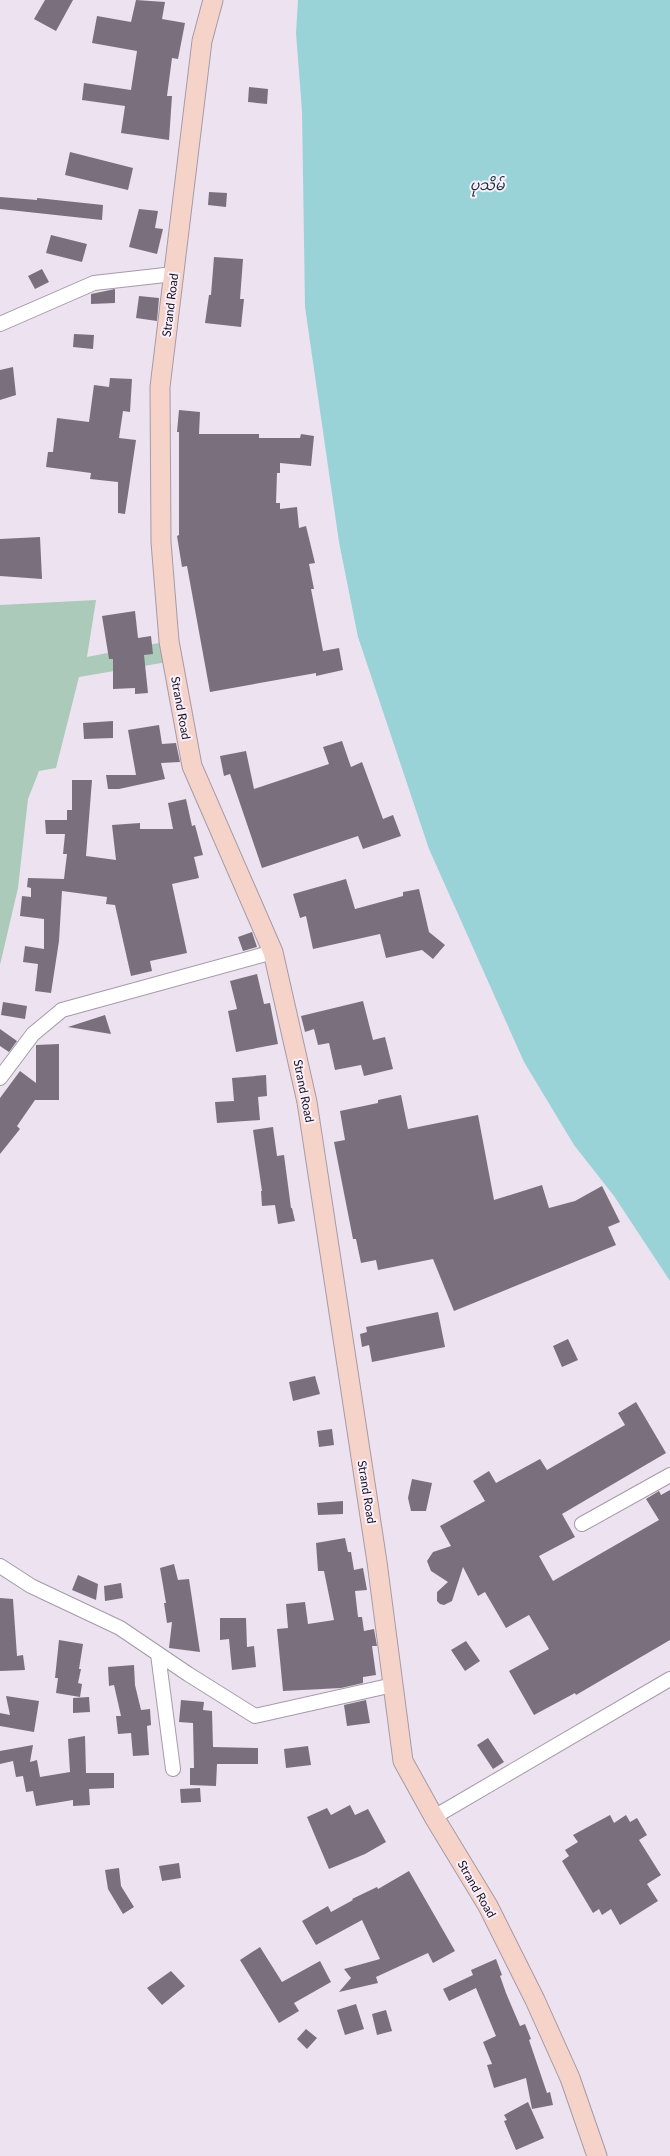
<svg xmlns="http://www.w3.org/2000/svg" width="670" height="2156" font-family="Lato,'Noto Sans Myanmar',sans-serif">
<rect width="100%" height="100%" fill="#ede2f0"/>
<!-- green -->
<path fill="#accab9" d="M 96,600 L 87,657 L 169,641 L 173,661 L 79,677 L 56,768 L 39,771 L 28,799 L 18,888 L 0,965 L 0,605 Z"/>
<!-- water -->
<path fill="#9ad3d7" d="M 298,0 L 670,0 L 670,1281 L 614,1196 L 574,1145 L 524,1062 L 429,849 L 358,637 L 339,542 L 305,307 L 302,111 L 296,33 Z"/>
<!-- building -->
<path fill="#7a707d" d="M 45,0 L 73,0 L 56,31 L 34,19 Z
M 136,0 L 165,2 L 162,19 L 185,23 L 178,59 L 172,58 L 167,96 L 172,96 L 169,140 L 121,133 L 125,106 L 82,100 L 84,83 L 131,90 L 137,51 L 92,43 L 97,16 L 131,22 Z
M 249,87 L 268,89 L 267,104 L 248,102 Z
M 70,152 L 133,168 L 128,190 L 65,175 Z
M 209,192 L 227,193 L 226,207 L 208,205 Z
M 0,197 L 37,200 L 37,198 L 103,205 L 102,220 L 0,209 Z
M 139,209 L 158,211 L 155,228 L 163,229 L 157,254 L 129,247 Z
M 51,235 L 87,244 L 82,262 L 46,253 Z
M 214,257 L 243,259 L 240,299 L 244,299 L 241,327 L 205,323 L 209,295 L 211,295 Z
M 42,269 L 49,282 L 35,289 L 28,276 Z
M 115,289 L 115,303 L 91,304 L 91,294 Z
M 139,296 L 159,298 L 157,321 L 136,318 Z
M 74,334 L 94,335 L 93,349 L 73,347 Z
M 13,367 L 16,395 L 0,400 L 0,370 Z
M 110,378 L 132,379 L 130,412 L 123,411 L 119,438 L 136,440 L 125,514 L 118,513 L 118,482 L 90,479 L 91,473 L 46,467 L 48,452 L 53,452 L 57,418 L 89,422 L 94,385 L 109,387 Z
M 179,410 L 200,412 L 199,434 L 259,434 L 259,438 L 300,438 L 301,434 L 314,436 L 311,466 L 280,463 L 280,473 L 277,473 L 276,503 L 280,503 L 280,509 L 297,507 L 299,528 L 306,526 L 315,563 L 309,564 L 314,589 L 311,589 L 323,651 L 339,648 L 343,670 L 316,676 L 316,673 L 210,692 L 187,566 L 182,567 L 177,536 L 179,535 L 179,432 L 177,432 Z
M 40,537 L 42,579 L 0,576 L 0,539 Z
M 135,611 L 138,638 L 151,636 L 153,654 L 144,655 L 148,693 L 135,694 L 135,688 L 113,689 L 113,659 L 109,659 L 102,616 Z
M 113,721 L 113,738 L 84,739 L 83,723 Z
M 159,725 L 162,744 L 176,743 L 180,762 L 161,763 L 165,779 L 119,789 L 108,789 L 106,775 L 136,775 L 128,730 Z
M 342,741 L 351,767 L 362,762 L 383,819 L 393,815 L 401,836 L 363,849 L 358,836 L 262,868 L 230,774 L 224,776 L 220,756 L 246,751 L 254,789 L 329,764 L 323,747 Z
M 72,780 L 92,780 L 86,856 L 116,860 L 112,825 L 140,823 L 140,829 L 173,829 L 168,803 L 186,799 L 192,826 L 195,825 L 203,855 L 194,857 L 199,878 L 172,884 L 187,953 L 150,961 L 152,971 L 131,976 L 115,905 L 106,904 L 107,897 L 62,891 L 59,941 L 51,993 L 35,991 L 38,964 L 23,962 L 25,946 L 44,949 L 44,919 L 20,916 L 22,896 L 31,897 L 31,888 L 27,887 L 28,878 L 64,879 L 67,854 L 63,854 L 65,834 L 46,834 L 45,820 L 67,820 L 67,810 L 72,810 Z
M 346,879 L 355,909 L 403,896 L 403,892 L 419,889 L 429,932 L 445,945 L 433,959 L 422,950 L 386,958 L 380,934 L 313,949 L 306,916 L 300,918 L 293,894 Z
M 252,932 L 257,947 L 243,951 L 238,937 Z
M 257,974 L 264,1004 L 270,1003 L 278,1044 L 236,1052 L 228,1011 L 237,1009 L 230,981 Z
M 363,1001 L 373,1040 L 385,1037 L 393,1069 L 364,1076 L 361,1065 L 335,1070 L 329,1043 L 318,1045 L 314,1029 L 305,1032 L 301,1016 Z
M 3,1002 L 27,1006 L 25,1019 L 1,1015 Z
M 105,1015 L 111,1034 L 68,1027 Z
M 0,1029 L 17,1041 L 9,1052 L 0,1046 Z
M 59,1044 L 59,1100 L 35,1100 L 17,1126 L 20,1129 L 0,1154 L 0,1098 L 20,1071 L 36,1083 L 36,1045 Z
M 266,1075 L 267,1096 L 258,1097 L 260,1120 L 217,1123 L 215,1102 L 234,1101 L 232,1078 Z
M 401,1095 L 408,1129 L 478,1115 L 494,1200 L 542,1185 L 549,1208 L 575,1201 L 602,1186 L 620,1222 L 608,1227 L 616,1245 L 454,1311 L 433,1259 L 378,1270 L 376,1260 L 361,1263 L 356,1239 L 353,1239 L 334,1142 L 345,1140 L 340,1111 L 378,1103 L 378,1100 Z
M 273,1127 L 277,1156 L 284,1155 L 291,1208 L 292,1208 L 295,1221 L 278,1224 L 275,1205 L 262,1206 L 261,1191 L 262,1191 L 253,1130 Z
M 438,1312 L 445,1347 L 372,1362 L 369,1345 L 362,1347 L 360,1334 L 367,1332 L 366,1327 Z
M 568,1339 L 578,1360 L 562,1367 L 553,1346 Z
M 315,1376 L 320,1394 L 293,1401 L 289,1382 Z
M 636,1402 L 666,1453 L 562,1514 L 575,1537 L 539,1556 L 553,1581 L 659,1520 L 646,1499 L 659,1491 L 661,1495 L 670,1490 L 670,1640 L 576,1695 L 575,1693 L 534,1715 L 509,1671 L 549,1649 L 529,1615 L 506,1628 L 485,1592 L 478,1596 L 463,1567 L 452,1601 L 444,1605 L 440,1604 L 437,1601 L 437,1592 L 448,1582 L 431,1571 L 427,1561 L 433,1552 L 451,1546 L 440,1526 L 485,1501 L 473,1481 L 489,1471 L 496,1483 L 540,1459 L 547,1470 L 625,1425 L 618,1413 Z
M 332,1429 L 334,1445 L 319,1447 L 317,1431 Z
M 412,1479 L 432,1483 L 426,1511 L 411,1511 L 408,1498 Z
M 343,1501 L 343,1514 L 318,1515 L 317,1503 Z
M 345,1538 L 348,1552 L 351,1552 L 354,1570 L 363,1568 L 367,1590 L 355,1591 L 358,1617 L 362,1617 L 364,1631 L 374,1629 L 377,1646 L 372,1646 L 376,1675 L 363,1677 L 363,1683 L 341,1688 L 283,1691 L 277,1629 L 288,1628 L 286,1604 L 305,1602 L 308,1624 L 334,1620 L 324,1571 L 318,1571 L 316,1543 Z
M 174,1564 L 178,1580 L 189,1579 L 200,1652 L 169,1648 L 172,1622 L 167,1623 L 164,1603 L 166,1603 L 160,1568 Z
M 78,1575 L 98,1584 L 96,1600 L 72,1590 Z
M 121,1583 L 123,1598 L 105,1601 L 104,1586 Z
M 0,1598 L 13,1599 L 17,1656 L 23,1655 L 25,1670 L 0,1671 Z
M 220,1618 L 246,1618 L 247,1647 L 254,1646 L 256,1667 L 232,1670 L 229,1639 L 220,1640 Z
M 59,1640 L 83,1644 L 79,1669 L 81,1669 L 78,1683 L 82,1684 L 80,1697 L 56,1693 L 58,1678 L 55,1678 Z
M 466,1641 L 480,1661 L 465,1671 L 451,1650 Z
M 134,1665 L 135,1685 L 141,1710 L 150,1709 L 151,1725 L 147,1726 L 149,1755 L 133,1756 L 131,1733 L 118,1734 L 116,1716 L 121,1716 L 114,1685 L 109,1686 L 108,1667 Z
M 6,1696 L 39,1701 L 34,1732 L 0,1726 L 0,1713 L 10,1715 Z
M 89,1697 L 90,1712 L 73,1713 L 73,1698 Z
M 181,1700 L 204,1702 L 203,1710 L 212,1711 L 213,1747 L 258,1748 L 258,1764 L 217,1764 L 216,1786 L 190,1785 L 190,1768 L 194,1768 L 193,1723 L 179,1722 Z
M 366,1700 L 370,1723 L 347,1726 L 344,1705 Z
M 85,1736 L 86,1773 L 114,1773 L 114,1788 L 89,1789 L 90,1805 L 73,1806 L 73,1800 L 36,1806 L 33,1791 L 26,1792 L 23,1776 L 16,1777 L 13,1761 L 0,1764 L 0,1751 L 33,1745 L 30,1762 L 37,1760 L 40,1777 L 70,1772 L 68,1739 Z
M 488,1738 L 504,1762 L 493,1769 L 477,1745 Z
M 308,1746 L 311,1765 L 286,1768 L 284,1749 Z
M 200,1788 L 201,1802 L 181,1803 L 180,1789 Z
M 350,1805 L 355,1815 L 368,1809 L 386,1842 L 365,1854 L 329,1869 L 307,1817 L 327,1808 L 331,1815 Z
M 610,1815 L 614,1823 L 626,1815 L 630,1822 L 637,1818 L 647,1835 L 639,1840 L 661,1875 L 647,1884 L 658,1901 L 620,1925 L 611,1909 L 602,1915 L 599,1909 L 593,1913 L 562,1861 L 569,1856 L 565,1850 L 578,1842 L 573,1835 Z
M 179,1863 L 181,1878 L 162,1881 L 159,1866 Z
M 119,1868 L 121,1886 L 134,1907 L 123,1914 L 108,1889 L 105,1870 Z
M 409,1871 L 455,1951 L 433,1963 L 428,1953 L 376,1977 L 378,1983 L 339,1992 L 351,1978 L 344,1969 L 380,1959 L 362,1920 L 316,1945 L 302,1921 L 328,1906 L 331,1912 L 353,1900 L 352,1899 L 377,1887 L 378,1889 Z
M 260,1947 L 282,1982 L 320,1961 L 331,1982 L 294,2003 L 299,2011 L 279,2023 L 240,1960 Z
M 496,1959 L 502,1975 L 500,1976 L 506,1993 L 520,2026 L 525,2024 L 531,2039 L 529,2040 L 547,2093 L 550,2092 L 553,2105 L 532,2109 L 526,2078 L 494,2088 L 487,2065 L 492,2064 L 483,2042 L 496,2036 L 476,1988 L 449,2001 L 443,1989 L 473,1975 L 471,1970 Z
M 171,1971 L 185,1986 L 162,2005 L 147,1988 Z
M 356,2004 L 364,2029 L 345,2035 L 337,2010 Z
M 386,2010 L 392,2031 L 377,2035 L 372,2014 Z
M 306,2029 L 317,2038 L 307,2049 L 297,2039 Z
M 528,2102 L 544,2138 L 516,2150 L 504,2121 L 507,2120 L 504,2115 Z"/>
<g fill="none" stroke-linecap="round" stroke-linejoin="round">
<defs>
<path id="minor" d="M 0,324 L 94,283 L 174,274
M 0,1078 L 33,1034 L 62,1010 L 273,952
M 582,1524 L 670,1475
M 0,1566 L 31,1586 L 120,1628 L 188,1674 L 255,1716 L 393,1685
M 158,1654 L 173,1769
M 434,1817 L 670,1679"/>
<path id="secondary" d="M 213,0 L 202,41 L 160,387 L 161,542 L 169,641 L 192,766 L 273,952 L 307,1102 L 377,1562 L 403,1761 L 434,1817 L 488,1906 L 535,2000 L 570,2078 L 597,2156"/>
</defs>
<!-- minor casing -->
<use href="#minor" stroke="#a49aa8" stroke-width="16"/>
<!-- secondary casing -->
<use href="#secondary" stroke="#a49aa8" stroke-width="21"/>
<!-- minor -->
<use href="#minor" stroke="#fff" stroke-width="14"/>
<!-- secondary -->
<use href="#secondary" stroke="#f6d3c9" stroke-width="19"/>
</g>
<g text-anchor="middle" dominant-baseline="central" stroke-width="4" stroke-linejoin="round" paint-order="stroke">
<!-- street labels -->
<g font-size="12" fill="#161318" stroke="#faeffe">
<text transform="translate(170 305) rotate(-83)">Strand Road</text>
<text transform="translate(181 708) rotate(80)">Strand Road</text>
<text transform="translate(304 1091) rotate(79)">Strand Road</text>
<text transform="translate(367 1492) rotate(81)">Strand Road</text>
<text transform="translate(477 1889) rotate(60)">Strand Road</text>
</g>
<!-- water labels -->
<g font-size="14" font-style="italic" fill="#153335" stroke="#faeffe">
<text x="487" y="184">ပုသိမ်</text>
</g>
</g>
</svg>
